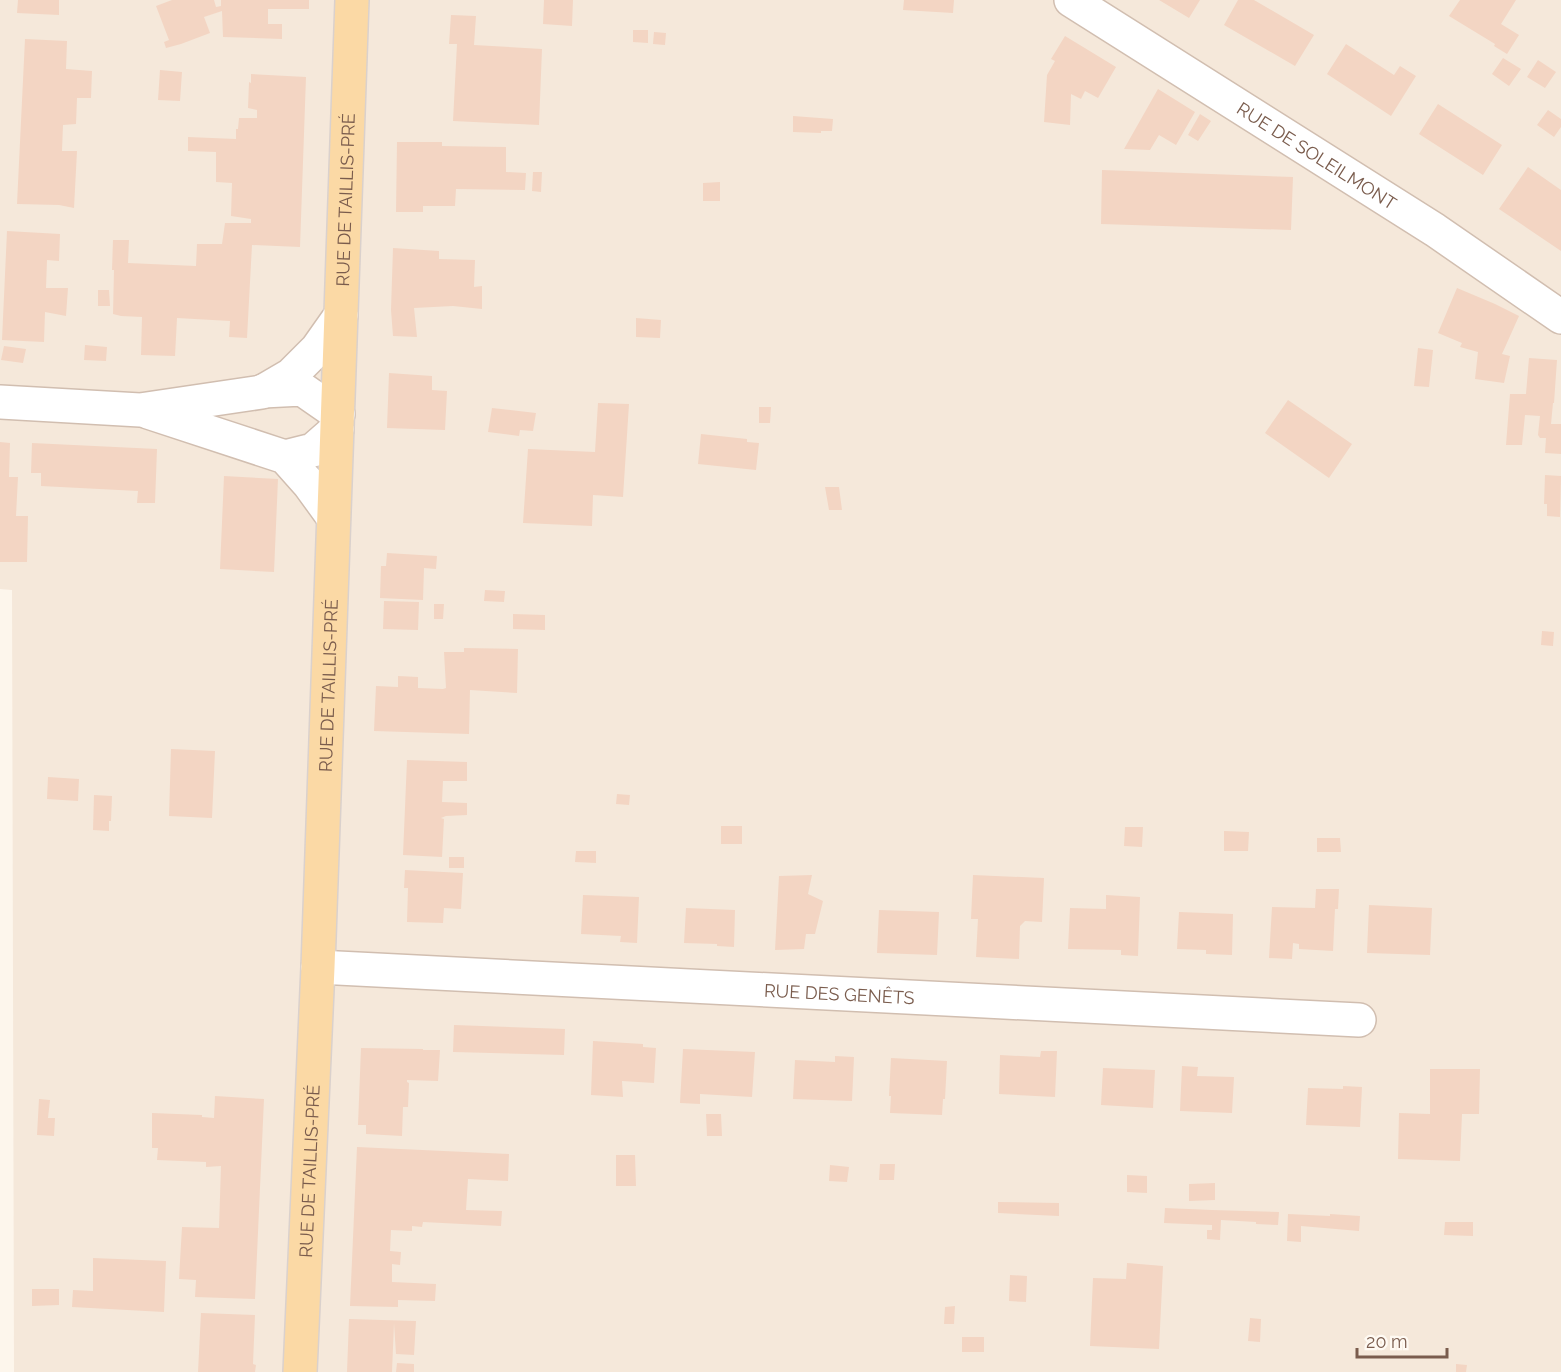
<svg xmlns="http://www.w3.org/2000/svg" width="1561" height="1372" font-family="Raleway,sans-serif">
<rect width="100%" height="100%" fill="#fdf6ec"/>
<!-- residential -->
<path fill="#f5e8da" d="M 0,0 L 1561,0 L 1561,1372 L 14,1372 L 12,590 L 0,589 Z"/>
<!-- building -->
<path fill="#f3d5c3" d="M 18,0 L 59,0 L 59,15 L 17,13 Z
M 172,0 L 214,0 L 216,7 L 221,6 L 221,0 L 309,0 L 309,9 L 268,9 L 268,24 L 282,24 L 282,39 L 223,37 L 222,11 L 204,17 L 210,33 L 181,44 L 166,48 L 164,42 L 169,40 L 156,6 Z
M 544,0 L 573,0 L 572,26 L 543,24 Z
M 904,0 L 954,0 L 953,13 L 903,10 Z
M 1159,0 L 1200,0 L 1189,18 Z
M 1238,0 L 1254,0 L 1314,35 L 1295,66 L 1224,25 Z
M 1460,0 L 1516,0 L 1501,24 L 1519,35 L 1507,54 L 1494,46 L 1495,44 L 1449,16 Z
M 451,15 L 476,16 L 474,45 L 542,49 L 539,125 L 453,121 L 457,44 L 449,44 Z
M 633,30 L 648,30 L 648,43 L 633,42 Z
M 654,32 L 666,33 L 665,45 L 653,44 Z
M 1065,36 L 1116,67 L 1098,98 L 1085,91 L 1081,99 L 1071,94 L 1070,125 L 1044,122 L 1047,75 L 1055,61 L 1051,59 Z
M 25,39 L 67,41 L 66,69 L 92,71 L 91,98 L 77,98 L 76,124 L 63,125 L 62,151 L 77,151 L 74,208 L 59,205 L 17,204 Z
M 1346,44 L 1394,75 L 1400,66 L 1416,76 L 1391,116 L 1327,74 Z
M 1503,58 L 1521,69 L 1509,86 L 1492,74 Z
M 1538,60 L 1556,72 L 1545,88 L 1527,77 Z
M 160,70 L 182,72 L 180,101 L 158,100 Z
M 251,74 L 306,77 L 300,247 L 252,245 L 247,338 L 229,337 L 230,321 L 177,318 L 175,356 L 141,355 L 142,317 L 121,316 L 113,314 L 114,270 L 112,270 L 113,240 L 129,240 L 128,263 L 196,266 L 197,244 L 222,244 L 225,223 L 251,223 L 251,219 L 231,216 L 232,183 L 216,182 L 216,152 L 188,151 L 188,137 L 236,139 L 236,129 L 238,129 L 239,118 L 257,118 L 257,110 L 248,108 L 249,82 L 251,83 Z
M 1158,89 L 1195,112 L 1176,145 L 1159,135 L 1150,150 L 1124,149 Z
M 1438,104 L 1502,145 L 1483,175 L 1419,134 Z
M 1548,110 L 1561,119 L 1561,127 L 1554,137 L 1537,125 Z
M 1200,114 L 1211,121 L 1198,141 L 1188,135 Z
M 793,116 L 833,119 L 832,131 L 821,131 L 821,133 L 793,132 Z
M 397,142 L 442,142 L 442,146 L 506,147 L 506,172 L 526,173 L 525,190 L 456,189 L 455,206 L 423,206 L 423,212 L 396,212 Z
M 1528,167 L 1561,190 L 1561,251 L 1499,209 Z
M 1102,170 L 1293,177 L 1291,230 L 1101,224 Z
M 533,172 L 542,172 L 541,192 L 532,191 Z
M 720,182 L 720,201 L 703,201 L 703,183 Z
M 7,231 L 60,234 L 59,261 L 47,260 L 46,288 L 68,288 L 66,316 L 45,312 L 44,342 L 2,340 Z
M 393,248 L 439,251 L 439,259 L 475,260 L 474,287 L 482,286 L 482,309 L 453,306 L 414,308 L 417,337 L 393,336 L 391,310 Z
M 1457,288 L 1495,304 L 1519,316 L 1502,354 L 1510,356 L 1504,383 L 1475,379 L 1478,352 L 1460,347 L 1462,343 L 1438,333 Z
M 98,290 L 109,290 L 110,306 L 98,306 Z
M 636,318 L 661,320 L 660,338 L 636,337 Z
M 85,345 L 107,347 L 106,361 L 84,360 Z
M 4,346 L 26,349 L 23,363 L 1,360 Z
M 1418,348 L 1433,350 L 1429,387 L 1414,386 Z
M 1529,358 L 1557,360 L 1554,403 L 1553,403 L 1551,424 L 1561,424 L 1561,454 L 1545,453 L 1546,438 L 1540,438 L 1538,435 L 1540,416 L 1525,415 L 1522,445 L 1506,445 L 1510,394 L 1526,394 Z
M 389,373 L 432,376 L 432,390 L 447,391 L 445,430 L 387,428 Z
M 1288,400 L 1352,444 L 1329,478 L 1265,433 Z
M 598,403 L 629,404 L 623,497 L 593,495 L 592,526 L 523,523 L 528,449 L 595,452 Z
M 759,407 L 771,407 L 770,423 L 759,423 Z
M 492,408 L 536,413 L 533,431 L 520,430 L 519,436 L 488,432 Z
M 701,434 L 747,439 L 747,442 L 759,443 L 756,470 L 698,464 Z
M 0,442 L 10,443 L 9,477 L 18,477 L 16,516 L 28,516 L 27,562 L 0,562 Z
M 32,443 L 157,449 L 155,503 L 137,503 L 138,491 L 41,486 L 41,473 L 31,473 Z
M 1545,475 L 1561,476 L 1560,517 L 1547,516 L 1547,504 L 1544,504 Z
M 224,476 L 278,479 L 274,572 L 220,569 Z
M 825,487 L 839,487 L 842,510 L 829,510 Z
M 387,553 L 437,556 L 436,569 L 424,568 L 423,600 L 380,598 L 381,566 L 386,566 Z
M 485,590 L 505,591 L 504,602 L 484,601 Z
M 384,601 L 419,602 L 418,630 L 383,629 Z
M 434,604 L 444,604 L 443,619 L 434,619 Z
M 513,614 L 545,615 L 545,630 L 513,629 Z
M 1542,631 L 1554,632 L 1553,646 L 1541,645 Z
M 464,648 L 518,649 L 517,693 L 470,690 L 469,734 L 374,731 L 376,686 L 398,687 L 398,676 L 418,677 L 418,688 L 443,689 L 446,688 L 444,652 L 464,652 Z
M 171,749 L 215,751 L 212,818 L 169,816 Z
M 407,760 L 467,762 L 467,781 L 443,781 L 442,802 L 467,803 L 467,815 L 446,816 L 441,818 L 444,819 L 442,857 L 403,855 Z
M 48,777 L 79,779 L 78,801 L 47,799 Z
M 617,794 L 630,795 L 629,805 L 616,804 Z
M 94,795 L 112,796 L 111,821 L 109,821 L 109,831 L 93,830 Z
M 721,826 L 742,826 L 742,844 L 721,844 Z
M 1125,827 L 1143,827 L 1142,847 L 1124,846 Z
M 1224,831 L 1249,832 L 1248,851 L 1224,851 Z
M 1317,838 L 1340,838 L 1341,852 L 1317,852 Z
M 576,851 L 596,851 L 596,863 L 575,862 Z
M 449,857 L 464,857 L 464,868 L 449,868 Z
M 405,870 L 463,873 L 461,909 L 444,908 L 443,923 L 407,922 L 408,888 L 404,888 Z
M 812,875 L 808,894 L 823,901 L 815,934 L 806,934 L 804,949 L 775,950 L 779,876 Z
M 973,875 L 1044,878 L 1042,922 L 1025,921 L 1020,926 L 1019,959 L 976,957 L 978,919 L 971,919 Z
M 1316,889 L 1339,889 L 1338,909 L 1335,909 L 1333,951 L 1299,949 L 1299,944 L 1293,943 L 1292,959 L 1269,958 L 1272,907 L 1315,908 Z
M 583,895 L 639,897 L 637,943 L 620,942 L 621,936 L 581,934 Z
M 1106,895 L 1140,897 L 1138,956 L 1121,955 L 1121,950 L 1068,949 L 1070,908 L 1106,909 Z
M 1369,905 L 1432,908 L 1430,955 L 1367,953 Z
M 686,908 L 735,910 L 734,947 L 717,946 L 717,944 L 684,943 Z
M 879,910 L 939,912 L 937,955 L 877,953 Z
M 1179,912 L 1233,914 L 1232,955 L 1206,954 L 1206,950 L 1177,949 Z
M 454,1025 L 565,1029 L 564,1055 L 453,1052 Z
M 593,1041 L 643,1044 L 643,1047 L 656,1048 L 654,1083 L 622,1081 L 623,1097 L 591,1095 Z
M 361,1048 L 423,1049 L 423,1050 L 440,1050 L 438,1081 L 407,1080 L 407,1082 L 409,1083 L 408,1107 L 403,1107 L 402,1136 L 366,1134 L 366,1125 L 358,1125 Z
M 683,1049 L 755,1052 L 752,1097 L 700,1094 L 700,1104 L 680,1103 Z
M 1041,1051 L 1057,1051 L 1055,1097 L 999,1094 L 1000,1055 L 1040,1057 Z
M 835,1056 L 854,1057 L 852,1101 L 793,1099 L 795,1060 L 835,1062 Z
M 891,1058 L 947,1061 L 945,1099 L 943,1099 L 942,1115 L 890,1113 L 891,1096 L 889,1096 Z
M 1182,1066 L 1198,1067 L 1197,1076 L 1234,1077 L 1232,1113 L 1180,1111 Z
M 1103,1068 L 1155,1070 L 1153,1108 L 1101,1105 Z
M 1430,1069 L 1480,1069 L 1479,1114 L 1462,1114 L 1460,1161 L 1398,1159 L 1399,1113 L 1430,1114 Z
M 1343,1086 L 1362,1087 L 1360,1127 L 1306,1125 L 1308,1088 L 1343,1089 Z
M 215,1096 L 264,1099 L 255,1299 L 195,1297 L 196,1280 L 179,1279 L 182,1227 L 219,1228 L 221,1166 L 206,1167 L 206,1162 L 157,1160 L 158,1148 L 152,1148 L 152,1113 L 202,1115 L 202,1117 L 214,1118 Z
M 39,1099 L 50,1100 L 48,1118 L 55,1118 L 54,1136 L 37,1135 Z
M 706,1114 L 721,1114 L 722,1136 L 707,1136 Z
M 357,1147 L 509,1154 L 508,1181 L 468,1179 L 466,1210 L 502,1211 L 501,1226 L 423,1222 L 422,1227 L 412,1226 L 412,1231 L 391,1230 L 390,1251 L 401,1252 L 400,1265 L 392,1264 L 392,1282 L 436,1284 L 435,1301 L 398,1300 L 398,1307 L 350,1306 Z
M 616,1155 L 635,1155 L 636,1186 L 616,1186 Z
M 880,1164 L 895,1164 L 894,1180 L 879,1180 Z
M 830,1165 L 849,1167 L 847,1182 L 829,1181 Z
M 1127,1175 L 1147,1176 L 1147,1193 L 1127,1192 Z
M 1215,1183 L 1215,1200 L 1189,1201 L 1189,1184 Z
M 998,1202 L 1059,1203 L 1059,1216 L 998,1213 Z
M 1165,1208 L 1212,1210 L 1279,1212 L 1278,1225 L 1256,1224 L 1256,1222 L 1221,1220 L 1220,1240 L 1207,1239 L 1207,1230 L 1212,1230 L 1212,1225 L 1164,1223 Z
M 1288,1214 L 1330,1216 L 1330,1214 L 1360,1216 L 1359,1231 L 1301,1226 L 1301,1242 L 1287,1241 Z
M 1445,1222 L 1473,1222 L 1473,1236 L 1444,1235 Z
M 93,1258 L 166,1261 L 164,1312 L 72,1307 L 73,1290 L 93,1291 Z
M 1127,1263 L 1163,1266 L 1159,1349 L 1090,1346 L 1093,1278 L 1126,1279 Z
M 1010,1275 L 1027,1276 L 1026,1302 L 1009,1301 Z
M 32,1289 L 59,1289 L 59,1305 L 32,1306 Z
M 955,1306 L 954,1324 L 944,1324 L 945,1307 Z
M 201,1313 L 255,1315 L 253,1364 L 256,1365 L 255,1372 L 198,1372 Z
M 1250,1318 L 1261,1319 L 1260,1342 L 1248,1341 Z
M 349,1319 L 416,1321 L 414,1355 L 396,1354 L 394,1323 L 392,1372 L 347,1372 Z
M 962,1337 L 984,1337 L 984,1352 L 962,1352 Z
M 397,1363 L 414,1364 L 414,1372 L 396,1372 Z
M 1456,1364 L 1467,1365 L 1466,1372 L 1456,1372 Z"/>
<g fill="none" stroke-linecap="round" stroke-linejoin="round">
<defs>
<g id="minor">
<path id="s1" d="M 1071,0 L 1435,230 L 1561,317"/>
<path d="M 263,391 L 302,389 L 338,414"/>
<path d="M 0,402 L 140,410 L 262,392 L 291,375 L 317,349 L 341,315"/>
<path d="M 148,412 L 285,457 L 309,484 L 333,517"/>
<path d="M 285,457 L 313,450 L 337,429"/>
<path id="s2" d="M 318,967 L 1359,1020"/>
</g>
<g id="major">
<path id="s3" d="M 300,1372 L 318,967 L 352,0"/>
</g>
</defs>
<!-- minor casing -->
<use href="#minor" stroke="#d1beb0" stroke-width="36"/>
<!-- major casing -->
<use href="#major" stroke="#dad1cd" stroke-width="36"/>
<!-- minor -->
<use href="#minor" stroke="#fff" stroke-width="33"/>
<!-- major -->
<use href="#major" stroke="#fbd9a5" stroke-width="33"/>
</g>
<g text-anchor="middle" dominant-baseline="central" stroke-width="6" stroke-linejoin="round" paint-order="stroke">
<!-- street labels -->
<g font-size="18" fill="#7a5c4d" stroke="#fffaf3">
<text stroke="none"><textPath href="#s1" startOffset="291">RUE DE SOLEILMONT</textPath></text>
<text stroke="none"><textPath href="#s3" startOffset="1173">RUE DE TAILLIS-PRÉ</textPath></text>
<text stroke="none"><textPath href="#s3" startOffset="687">RUE DE TAILLIS-PRÉ</textPath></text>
<text stroke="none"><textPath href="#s2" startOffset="522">RUE DES GENÊTS</textPath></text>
<text stroke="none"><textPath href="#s3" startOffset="201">RUE DE TAILLIS-PRÉ</textPath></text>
</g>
</g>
<!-- scale -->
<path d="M1357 1348v9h90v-9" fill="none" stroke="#7a5c4d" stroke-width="3"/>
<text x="1366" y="1348" font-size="18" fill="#7a5c4d" stroke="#fffaf3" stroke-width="4.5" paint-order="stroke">20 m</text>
</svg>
